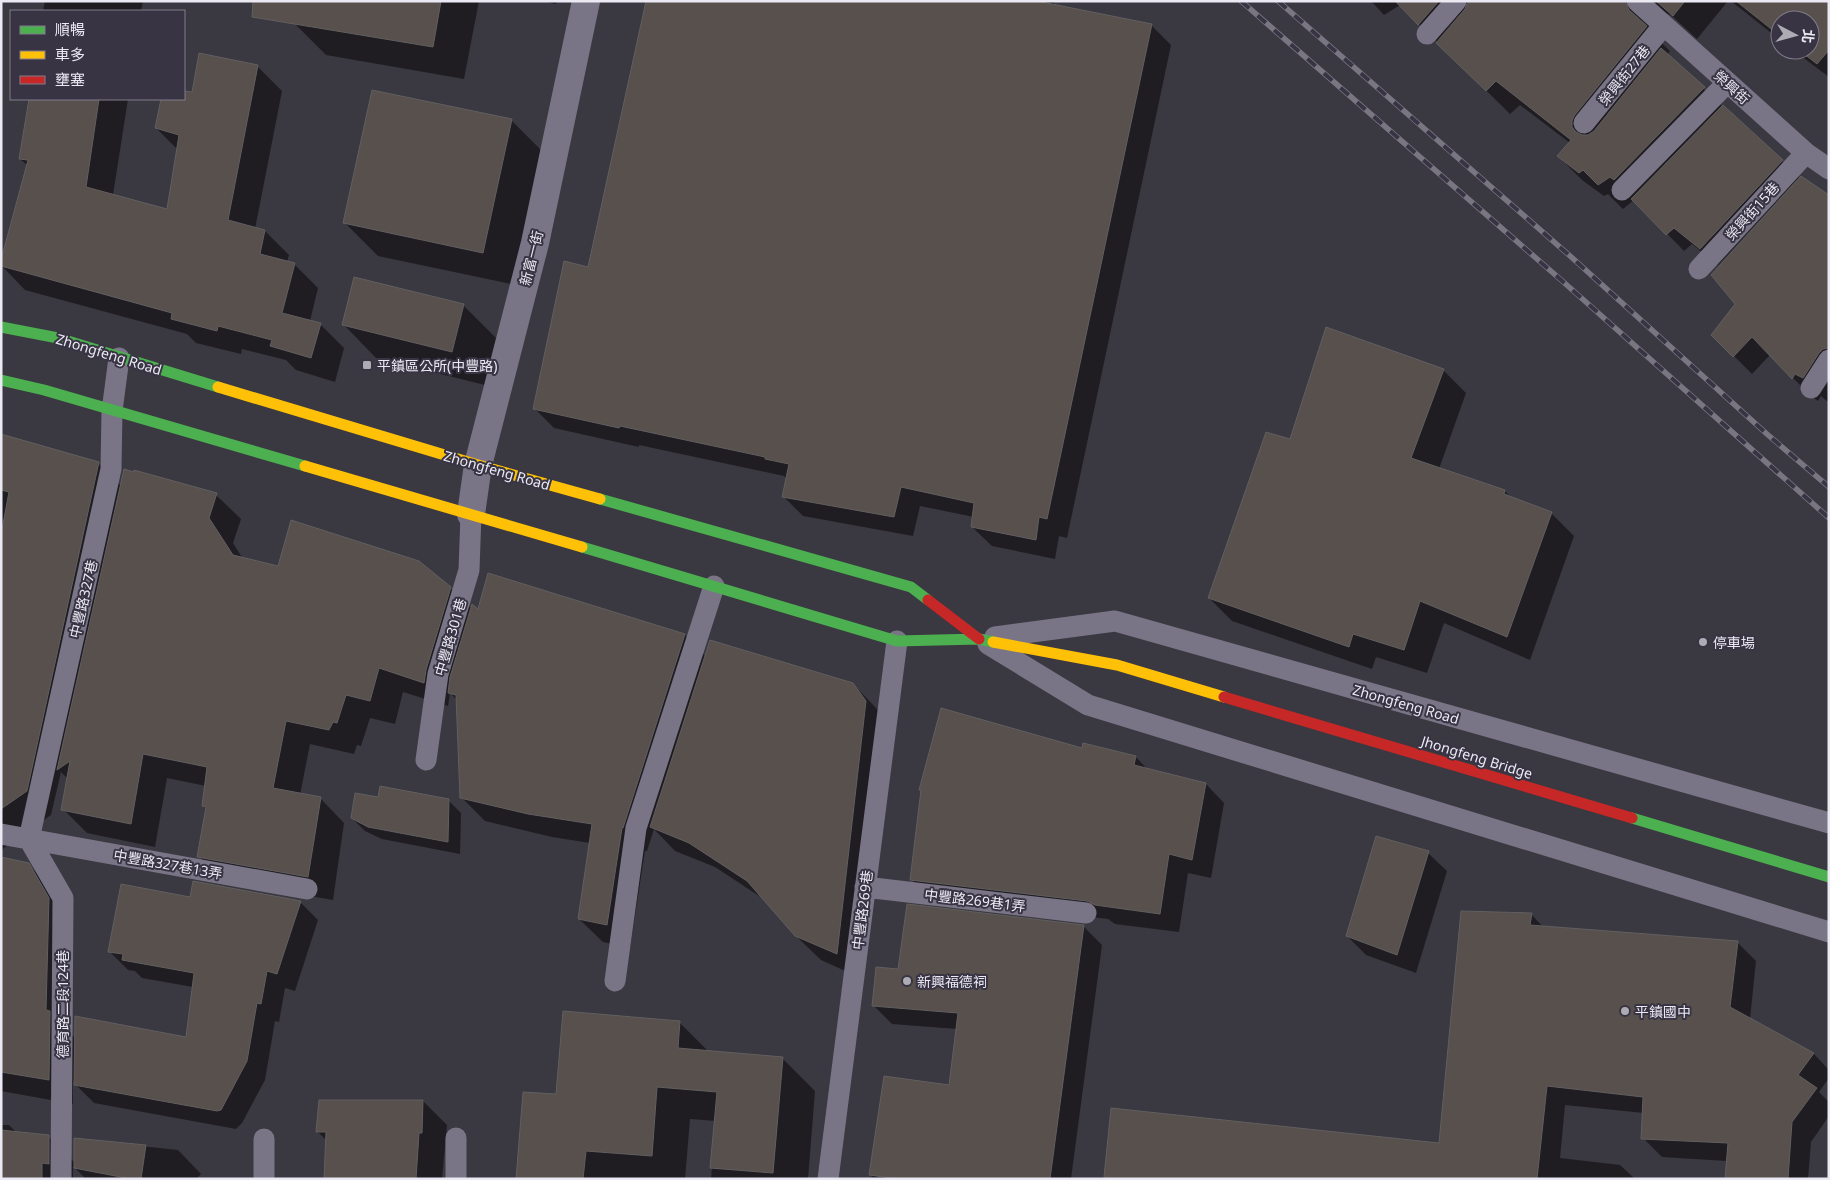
<svg xmlns="http://www.w3.org/2000/svg" width="1830" height="1180" font-family="'Noto Sans','Noto Sans TC',sans-serif">
<rect width="100%" height="100%" fill="#3a3840"/>
<!-- shadow -->
<path fill="#0007" d="M 45,1 L 143,1 L 141,11 L 43,11 Z
M 298,1 L 479,1 L 464,79 L 326,55 L 294,23 Z
M 543,1 L 557,1 L 556,4 Z
M 647,1 L 1054,1 L 1053,6 L 1151,25 L 1171,45 L 1067,538 L 1059,536 L 1055,559 L 992,546 L 972,527 L 974,517 L 920,506 L 913,536 L 803,516 L 784,497 L 786,478 L 784,476 L 639,445 L 639,447 L 554,428 L 535,409 L 589,268 Z
M 1371,1 L 1728,1 L 1697,39 L 1671,15 L 1665,13 L 1649,22 L 1649,31 L 1670,51 L 1667,55 L 1799,177 L 1718,265 L 1692,244 L 1684,251 L 1634,200 L 1623,209 L 1608,194 L 1604,196 L 1582,180 L 1558,156 L 1570,143 L 1520,105 L 1510,114 L 1400,5 L 1384,15 Z
M 1731,1 L 1828,1 L 1829,77 L 1793,50 L 1810,50 L 1810,20 L 1780,20 L 1780,40 Z
M 258,67 L 282,91 L 255,229 L 265,231 L 289,255 L 287,262 L 294,264 L 318,288 L 310,321 L 320,324 L 344,348 L 335,382 L 296,370 L 286,360 L 242,349 L 241,354 L 196,343 L 187,334 L 25,290 L 1,265 L 28,166 L 20,159 L 29,99 L 128,99 L 113,195 L 168,210 L 178,150 L 156,128 L 162,99 L 184,99 L 184,92 L 193,94 Z
M 512,121 L 545,154 L 516,285 L 378,256 L 345,223 Z
M 1829,197 L 1829,403 L 1821,396 L 1818,401 L 1811,396 L 1770,355 L 1752,374 L 1731,353 Z
M 463,305 L 496,338 L 485,385 L 376,358 L 344,325 Z
M 1443,370 L 1466,393 L 1439,469 L 1505,491 L 1512,499 L 1551,513 L 1574,536 L 1530,660 L 1444,623 L 1427,673 L 1376,657 L 1372,669 L 1232,621 L 1209,598 L 1290,441 Z
M 1,435 L 98,463 L 121,486 L 216,495 L 241,519 L 233,543 L 243,559 L 278,568 L 450,588 L 472,609 L 479,611 L 489,574 L 685,635 L 706,657 L 853,684 L 877,709 L 890,727 L 861,978 L 821,960 L 796,936 L 765,900 L 715,867 L 675,851 L 654,829 L 647,851 L 645,851 L 630,948 L 603,942 L 579,919 L 590,843 L 552,837 L 485,821 L 461,797 L 457,700 L 450,693 L 448,706 L 403,692 L 395,724 L 370,718 L 361,746 L 357,745 L 354,754 L 310,744 L 300,795 L 320,798 L 344,823 L 333,900 L 223,881 L 199,856 L 207,810 L 203,806 L 206,786 L 167,778 L 155,847 L 87,833 L 63,809 L 68,779 L 61,772 L 51,815 L 1,850 Z
M 1084,745 L 1136,757 L 1148,770 L 1206,784 L 1224,803 L 1211,878 L 1188,873 L 1179,932 L 1115,924 L 1108,919 L 930,898 L 911,879 L 922,791 L 920,789 L 1083,750 Z
M 378,798 L 448,800 L 461,813 L 460,854 L 382,839 L 365,831 L 352,818 Z
M 1428,853 L 1447,871 L 1416,973 L 1366,955 L 1347,936 Z
M 1,858 L 28,864 L 53,889 L 70,1033 L 76,1039 L 187,1039 L 193,987 L 142,978 L 135,971 L 128,970 L 110,952 L 191,899 L 300,902 L 318,920 L 295,991 L 285,988 L 279,1022 L 275,1021 L 265,1080 L 242,1123 L 236,1129 L 94,1103 L 73,1082 L 73,1104 L 1,1091 Z
M 1531,914 L 1544,928 L 1737,942 L 1756,961 L 1750,1019 L 1814,1054 L 1829,1070 L 1829,1078 L 1819,1092 L 1829,1102 L 1829,1116 L 1811,1142 L 1808,1179 L 1726,1179 L 1727,1161 L 1662,1157 L 1643,1138 L 1644,1113 L 1565,1105 L 1560,1158 L 1620,1165 L 1635,1179 L 1107,1179 L 1105,1177 L 1440,1144 Z
M 1083,926 L 1102,945 L 1071,1179 L 874,1179 L 870,1175 L 950,1086 L 957,1029 L 892,1024 L 873,1005 Z
M 679,1022 L 709,1052 L 782,1058 L 815,1091 L 808,1179 L 711,1179 L 716,1121 L 690,1119 L 685,1179 L 518,1179 L 557,1095 Z
M 423,1101 L 447,1125 L 442,1179 L 325,1179 L 327,1141 L 317,1131 Z
M 1,1125 L 9,1125 L 17,1133 L 48,1136 L 75,1163 L 75,1139 L 178,1150 L 201,1174 L 196,1179 L 86,1179 L 73,1166 L 73,1179 L 1,1179 Z"/>
<!-- building -->
<path fill="#57504c" stroke="#625f61" d="M 253,1 L 441,1 L 433,47 L 252,17 Z
M 646,1 L 1037,1 L 1152,24 L 1047,519 L 1039,517 L 1036,540 L 971,527 L 974,503 L 901,487 L 894,517 L 782,497 L 789,464 L 765,459 L 765,457 L 620,426 L 619,428 L 533,409 L 564,261 L 588,267 Z
M 1395,1 L 1439,1 L 1418,25 Z
M 1468,1 L 1625,1 L 1629,10 L 1647,26 L 1574,116 L 1572,121 L 1572,127 L 1576,132 L 1582,135 L 1588,135 L 1594,131 L 1661,48 L 1705,87 L 1614,180 L 1610,177 L 1598,185 L 1583,170 L 1579,173 L 1557,156 L 1571,140 L 1496,81 L 1486,91 L 1436,43 L 1465,9 Z
M 1656,1 L 1685,1 L 1673,16 Z
M 1736,1 L 1829,1 L 1829,50 L 1817,64 L 1799,50 L 1810,50 L 1810,20 L 1780,20 L 1780,36 Z
M 199,53 L 258,65 L 228,220 L 265,230 L 260,254 L 295,263 L 282,313 L 321,323 L 311,358 L 270,346 L 272,340 L 218,326 L 217,331 L 171,319 L 172,313 L 1,266 L 1,260 L 28,160 L 19,159 L 29,99 L 99,99 L 86,187 L 167,209 L 179,135 L 155,128 L 161,99 L 184,99 L 184,91 L 192,92 Z
M 372,90 L 512,119 L 483,253 L 343,223 Z
M 1723,105 L 1783,160 L 1700,249 L 1674,228 L 1666,235 L 1631,199 Z
M 1801,176 L 1829,195 L 1829,348 L 1823,349 L 1819,353 L 1803,378 L 1795,374 L 1792,379 L 1752,337 L 1733,357 L 1711,335 L 1735,304 L 1711,275 Z
M 354,277 L 464,304 L 452,352 L 342,325 Z
M 1326,327 L 1444,369 L 1411,458 L 1505,490 L 1504,494 L 1552,512 L 1507,637 L 1420,601 L 1404,650 L 1353,634 L 1349,647 L 1208,598 L 1266,432 L 1290,439 Z
M 1,434 L 99,462 L 27,791 L 1,809 L 1,535 L 9,492 L 1,490 Z
M 124,469 L 134,472 L 134,470 L 217,493 L 209,518 L 233,555 L 278,566 L 291,520 L 419,561 L 451,587 L 426,670 L 424,683 L 379,668 L 370,701 L 346,695 L 337,723 L 333,722 L 329,730 L 286,721 L 273,788 L 321,797 L 308,877 L 197,857 L 206,807 L 202,806 L 207,767 L 143,754 L 131,824 L 61,810 L 70,761 L 57,770 Z
M 488,573 L 685,634 L 623,828 L 622,828 L 607,925 L 578,919 L 592,824 L 528,814 L 460,798 L 456,695 L 448,693 L 450,677 L 472,604 L 478,609 Z
M 710,640 L 853,683 L 866,701 L 837,954 L 795,936 L 747,881 L 689,843 L 650,827 Z
M 941,708 L 1082,748 L 1083,743 L 1136,756 L 1134,765 L 1206,783 L 1192,860 L 1169,854 L 1160,914 L 1095,905 L 1087,901 L 910,880 L 921,790 L 919,790 Z
M 380,786 L 449,799 L 448,842 L 368,827 L 351,818 L 355,793 L 378,797 Z
M 1376,836 L 1429,851 L 1397,955 L 1346,936 Z
M 1,857 L 29,863 L 49,898 L 46,1010 L 50,1011 L 49,1080 L 1,1072 Z
M 193,881 L 301,901 L 277,974 L 267,971 L 261,1004 L 257,1003 L 247,1061 L 221,1110 L 217,1111 L 74,1085 L 75,1016 L 186,1037 L 194,973 L 122,960 L 123,954 L 108,952 L 121,884 L 190,897 Z
M 907,904 L 1084,925 L 1050,1179 L 899,1179 L 869,1175 L 884,1076 L 949,1085 L 958,1013 L 872,1006 L 876,967 L 898,969 Z
M 1461,911 L 1532,913 L 1530,925 L 1738,941 L 1730,1007 L 1814,1053 L 1798,1075 L 1817,1088 L 1792,1122 L 1788,1179 L 1725,1179 L 1728,1143 L 1641,1139 L 1643,1097 L 1547,1086 L 1537,1179 L 1118,1179 L 1104,1177 L 1111,1108 L 1439,1143 Z
M 563,1011 L 680,1021 L 678,1048 L 783,1057 L 773,1173 L 710,1168 L 717,1092 L 657,1087 L 652,1156 L 586,1151 L 583,1179 L 516,1179 L 523,1092 L 556,1094 Z
M 319,1100 L 423,1100 L 422,1133 L 419,1133 L 416,1179 L 324,1179 L 326,1132 L 316,1132 Z
M 1,1130 L 49,1135 L 49,1164 L 42,1163 L 42,1179 L 1,1179 Z
M 74,1138 L 146,1145 L 141,1179 L 131,1179 L 74,1168 Z"/>
<g fill="none" stroke-linecap="round" stroke-linejoin="round">
<!-- lane -->
<path stroke="#7a7586" stroke-width="21" d="M 1637,1 L 1806,153 L 1829,169
M 1427,34 L 1456,1
M 1584,123 L 1663,26
M 1622,190 L 1727,83
M 1699,269 L 1806,153
M 1811,388 L 1829,360
M 995,637 L 1115,621 L 1829,823
M 988,644 L 1088,705 L 1829,932
M 426,760 L 438,674 L 469,570 L 471,514
M 1,834 L 307,889
M 29,839 L 111,469 L 112,411 L 119,358
M 29,839 L 63,898 L 61,1179
M 865,887 L 1086,913
M 615,981 L 636,828 L 714,586
M 264,1179 L 264,1139
M 456,1179 L 456,1138
M 828,1179 L 897,641"/>
<!-- street -->
<path stroke="#7a7586" stroke-width="28" d="M 471,514 L 478,465 L 535,243 L 586,1"/>
<!-- fast -->
<path stroke="#4caf50" stroke-width="11" d="M 1,327 L 58,338 L 218,387
M 1,380 L 44,390 L 305,466
M 600,499 L 911,587 L 928,600
M 582,547 L 897,641 L 979,639 L 993,642
M 1632,818 L 1829,877"/>
<!-- slow -->
<path stroke="#ffc107" stroke-width="11" d="M 218,387 L 478,465 L 600,499
M 305,466 L 582,547
M 993,642 L 1117,665 L 1224,697"/>
<!-- jam -->
<path stroke="#c62828" stroke-width="11" d="M 928,600 L 979,639
M 1224,697 L 1632,818"/>
<defs>
<path id="rail" d="M 1241,1 L 1560,279 L 1829,518
M 1278,1 L 1569,255 L 1768,435 L 1829,487"/>
</defs>
<!-- rail casing -->
<use href="#rail" stroke="#797682" stroke-width="5.5"/>
<!-- rail -->
<use href="#rail" stroke="#383444" stroke-width="4" stroke-dasharray="11" stroke-linecap="butt"/>
</g>
<!-- markers -->
<g fill="#adabb4" stroke="#383444" stroke-width="2">
<rect x="362" y="360" width="10" height="10" rx="2.5"/>
<circle cx="1703" cy="642" r="5"/>
<circle cx="907" cy="981" r="5"/>
<circle cx="1625" cy="1011" r="5"/>
</g>
<g text-anchor="middle" dominant-baseline="central" stroke-width="4" stroke-linejoin="round" paint-order="stroke">
<!-- street labels -->
<g font-size="14" fill="#ebe9f3" stroke="#383444">
<text transform="translate(1624 75) rotate(-51)">榮興街27巷</text>
<text transform="translate(1732 87) rotate(42)">榮興街</text>
<text transform="translate(1752 211) rotate(-48)">榮興街15巷</text>
<text transform="translate(531 258) rotate(-76)">新富一街</text>
<text transform="translate(109 354) rotate(17)">Zhongfeng Road</text>
<text transform="translate(497 470) rotate(16)">Zhongfeng Road</text>
<text transform="translate(83 599) rotate(-77)">中豐路327巷</text>
<text transform="translate(450 637) rotate(-74)">中豐路301巷</text>
<text transform="translate(1406 704) rotate(16)">Zhongfeng Road</text>
<text transform="translate(1477 757) rotate(17)">Jhongfeng Bridge</text>
<text transform="translate(168 864) rotate(10)">中豐路327巷13弄</text>
<text transform="translate(975 900) rotate(7)">中豐路269巷1弄</text>
<text transform="translate(862 910) rotate(-83)">中豐路269巷</text>
<text transform="translate(62 1004) rotate(-90)">德育路二段124巷</text>
</g>
<!-- poi labels -->
<g font-size="14" fill="#ebe9f3" stroke="#383444" text-anchor="start">
<text x="377" y="365">平鎮區公所(中豐路)</text>
<text x="1713" y="642">停車場</text>
<text x="917" y="981">新興福德祠</text>
<text x="1635" y="1011">平鎮國中</text>
</g>
</g>
<!-- border -->
<rect width="1830" height="1180" fill="none" stroke="#ebe9f3" stroke-width="5"/>
<!-- legend -->
<rect x="10" y="10" width="175" height="90" fill="#383444" stroke="#807c8a"/>
<rect x="20" y="26" width="25" height="8" fill="#4caf50" stroke="#807c8a"/>
<text x="55" y="35" font-size="15" fill="#ebe9f3">順暢</text>
<rect x="20" y="51" width="25" height="8" fill="#ffc107" stroke="#807c8a"/>
<text x="55" y="60" font-size="15" fill="#ebe9f3">車多</text>
<rect x="20" y="76" width="25" height="8" fill="#c62828" stroke="#807c8a"/>
<text x="55" y="85" font-size="15" fill="#ebe9f3">壅塞</text>
<!-- north arrow -->
<g transform="translate(1795 35) rotate(96)"><circle r="24" fill="#383444" stroke="#807c8a"/>
<path d="M0-4L9 19L0 12L-9 19Z" fill="#adabb4"/>
<text y="-8" font-size="14" font-weight="bold" text-anchor="middle" fill="#ebe9f3">北</text>
</g>
</svg>
